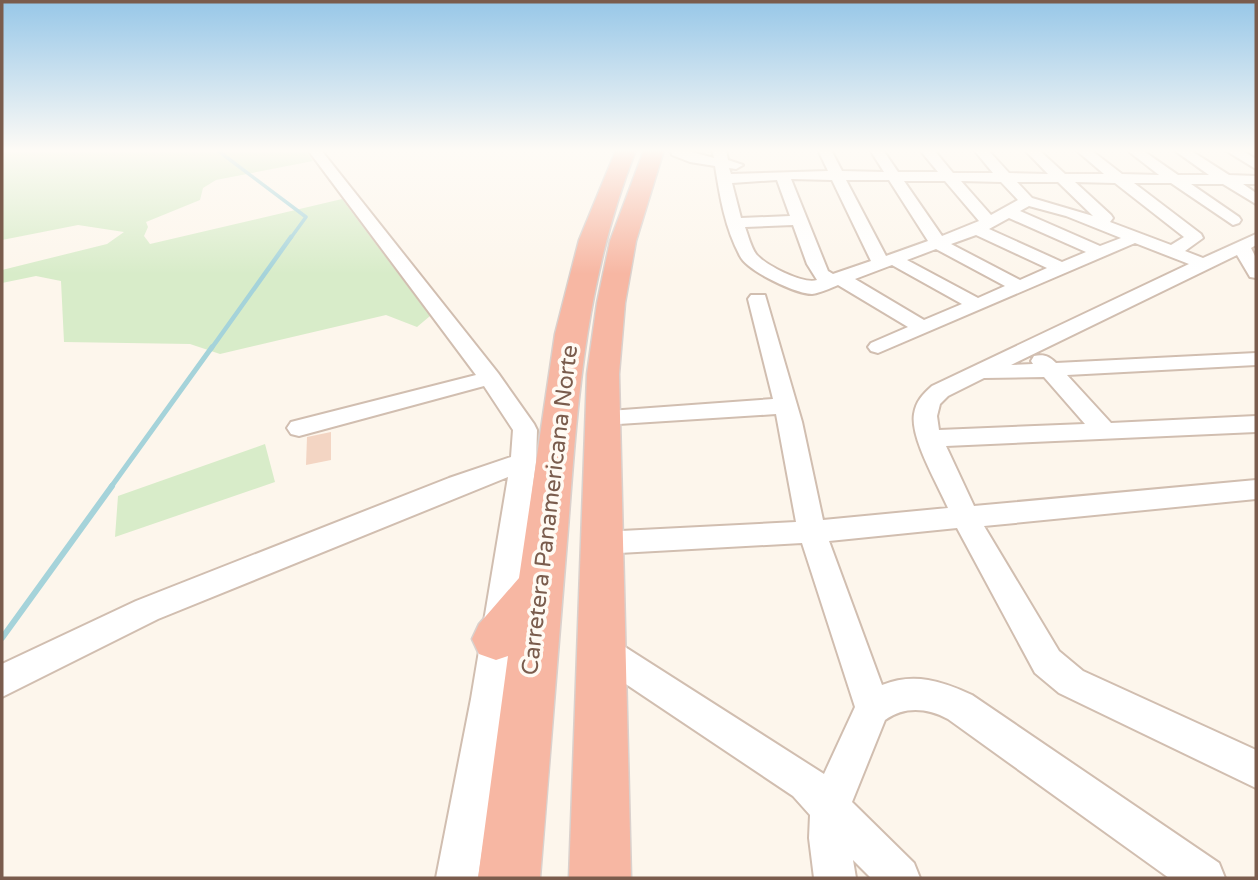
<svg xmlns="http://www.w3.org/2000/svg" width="1258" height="880" font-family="'Varela Round',sans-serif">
<rect width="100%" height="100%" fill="#fdf6ec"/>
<!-- green -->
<path fill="#d8ecc9" d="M 2,150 L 305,150 L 313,161 L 216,180 L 203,188 L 200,200 L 146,222 L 148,227 L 144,236 L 150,244 L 342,199 L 430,316 L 417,327 L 386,315 L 220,354 L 190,344 L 64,342 L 61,281 L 36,276 L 2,283 L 2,270 L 107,244 L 124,232 L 78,225 L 2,240 Z
M 265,444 L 275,482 L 115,537 L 118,496 Z"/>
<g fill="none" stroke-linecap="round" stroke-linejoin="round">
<!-- stream-far3 -->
<path stroke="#a5d3da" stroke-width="3.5" d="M 217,150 L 306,217 L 290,239"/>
<!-- stream-far2 -->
<path stroke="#a5d3da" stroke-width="4.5" d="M 211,349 L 291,237"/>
<!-- stream-far1 -->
<path stroke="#a5d3da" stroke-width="5" d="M 111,487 L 212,347"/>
<!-- stream -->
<path stroke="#a5d3da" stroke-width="6" d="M 2,638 L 112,486"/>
</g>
<!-- building -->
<path fill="#f3d5c3" d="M 331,432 L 331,460 L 306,465 L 307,437 Z"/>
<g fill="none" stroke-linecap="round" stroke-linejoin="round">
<defs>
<path id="minor" d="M 308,150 L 321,150 L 498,373 L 534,424 L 537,430 L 536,462 L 505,699 L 478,878 L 436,878 L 471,699 L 508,477 L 158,619 L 2,697 L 2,664 L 136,601 L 449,478 L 511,457 L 513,430 L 484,386 L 299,436 L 291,434 L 287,428 L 291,422 L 476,375 Z
M 671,150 L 685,150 L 714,158 L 712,150 L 726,150 L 728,160 L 743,165 L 736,169 L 729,168 L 731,174 L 828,171 L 818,150 L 831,150 L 842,171 L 884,172 L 870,150 L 883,150 L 898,172 L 938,172 L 920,150 L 934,150 L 953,173 L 993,173 L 974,150 L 988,150 L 1009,173 L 1048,174 L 1025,150 L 1039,150 L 1065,174 L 1104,174 L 1076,150 L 1091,150 L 1122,174 L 1159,175 L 1127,150 L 1142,150 L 1178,175 L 1209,175 L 1174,150 L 1190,150 L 1229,175 L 1256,176 L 1256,184 L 1243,184 L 1256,193 L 1256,204 L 1223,184 L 1191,184 L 1239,217 L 1241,220 L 1239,223 L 1233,225 L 1171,183 L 1134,183 L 1201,234 L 1203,238 L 1185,251 L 1203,258 L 1256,234 L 1256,245 L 1251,248 L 1256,258 L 1256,278 L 1250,277 L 1237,255 L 1011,365 L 1033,364 L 1031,361 L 1034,356 C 1044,354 1049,356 1056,363 L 1256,353 L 1256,365 L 1067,375 L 1111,423 L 1256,416 L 1256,432 L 946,446 L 974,506 L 1256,480 L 1256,499 L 984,526 L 1059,651 L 1083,671 L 1256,750 L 1256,788 L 1059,693 L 1035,673 L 957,528 L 829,541 L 882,685 C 914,672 942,681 972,695 L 1219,863 L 1225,878 L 1169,878 L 948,719 C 927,708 905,706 885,720 L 852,802 L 914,863 L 920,878 L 871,878 L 853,860 L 856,878 L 814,878 L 809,838 L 810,815 L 793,796 L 590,660 L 586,650 L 590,640 L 602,635 L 614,640 L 824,774 L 855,707 L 802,543 L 601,554 L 591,551 L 587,543 L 591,535 L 601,532 L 796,522 L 776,414 L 603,425 L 595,422 L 591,417 L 595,412 L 773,399 L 748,299 L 751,295 L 765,295 L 802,422 L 823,520 L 948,508 C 938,485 910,438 914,414 C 916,401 923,394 932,386 L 1189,264 L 1135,243 L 878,353 L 871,351 L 868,347 L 871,343 L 908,327 L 838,285 C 831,288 820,293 812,294 C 796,294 747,271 740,256 C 725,228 720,197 715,166 L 690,162 L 672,155 ZM 791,179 L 832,180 L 871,261 L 833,274 L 828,271 ZM 777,180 L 790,216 L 741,218 L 732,183 ZM 846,180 L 889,180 L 928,241 L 886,256 ZM 904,181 L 945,181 L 979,221 L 942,236 ZM 961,181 L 1001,182 L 1018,200 L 991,215 ZM 1017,182 L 1058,182 L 1093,216 L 1032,198 ZM 1075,182 L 1115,183 L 1184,237 L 1171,245 L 1110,222 L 1113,218 L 1111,215 ZM 1029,206 L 1066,216 L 1121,238 L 1100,246 L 1020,211 ZM 1009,218 L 1086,252 L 1062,262 L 989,229 ZM 793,225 L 807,264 L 817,280 C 804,285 765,265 756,254 C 751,247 748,235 745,227 ZM 976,235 L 1047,268 L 1020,280 L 951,244 ZM 936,249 L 1005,286 L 978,298 L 907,260 ZM 892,265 L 962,304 L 924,320 L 855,279 ZM 1044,377 L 1085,424 L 939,430 L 937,416 L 940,404 L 948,396 L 984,378 Z
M 1225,150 L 1241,150 L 1256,159 L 1256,169 Z"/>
<path id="highway" d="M 616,150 L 636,150 C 586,277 578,395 568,529 C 558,645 550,762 540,878 L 478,878 L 508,656 L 496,660 L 479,654 L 472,639 L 479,624 L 519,578 L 555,334 L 579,240 Z
M 644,150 L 664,150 L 636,241 L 625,303 L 619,374 L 631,878 L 569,878 L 587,374 L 597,303 L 610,241 Z"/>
</defs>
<!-- minor casing -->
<use href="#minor" stroke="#d1beb0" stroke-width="4"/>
<!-- highway casing -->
<use href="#highway" stroke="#dad1cd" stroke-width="3"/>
<!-- minor -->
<use href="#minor" fill="#fff" fill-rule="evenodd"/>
<!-- highway -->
<use href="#highway" fill="#f7b7a3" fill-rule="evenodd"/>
</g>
<!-- sky -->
<linearGradient id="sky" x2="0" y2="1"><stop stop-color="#97c7e8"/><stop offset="0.55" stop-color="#fefbf6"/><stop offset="1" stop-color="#fefbf6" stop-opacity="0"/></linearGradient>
<rect width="1258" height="274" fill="url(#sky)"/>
<g text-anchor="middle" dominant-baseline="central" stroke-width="7" stroke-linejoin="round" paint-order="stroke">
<!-- street labels -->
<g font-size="23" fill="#7a5c4d" stroke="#fffaf3">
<text transform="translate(550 510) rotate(-83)">Carretera Panamericana Norte</text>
</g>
</g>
<!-- border -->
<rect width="1258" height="880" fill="none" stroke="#7a5c4d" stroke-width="7"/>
</svg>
